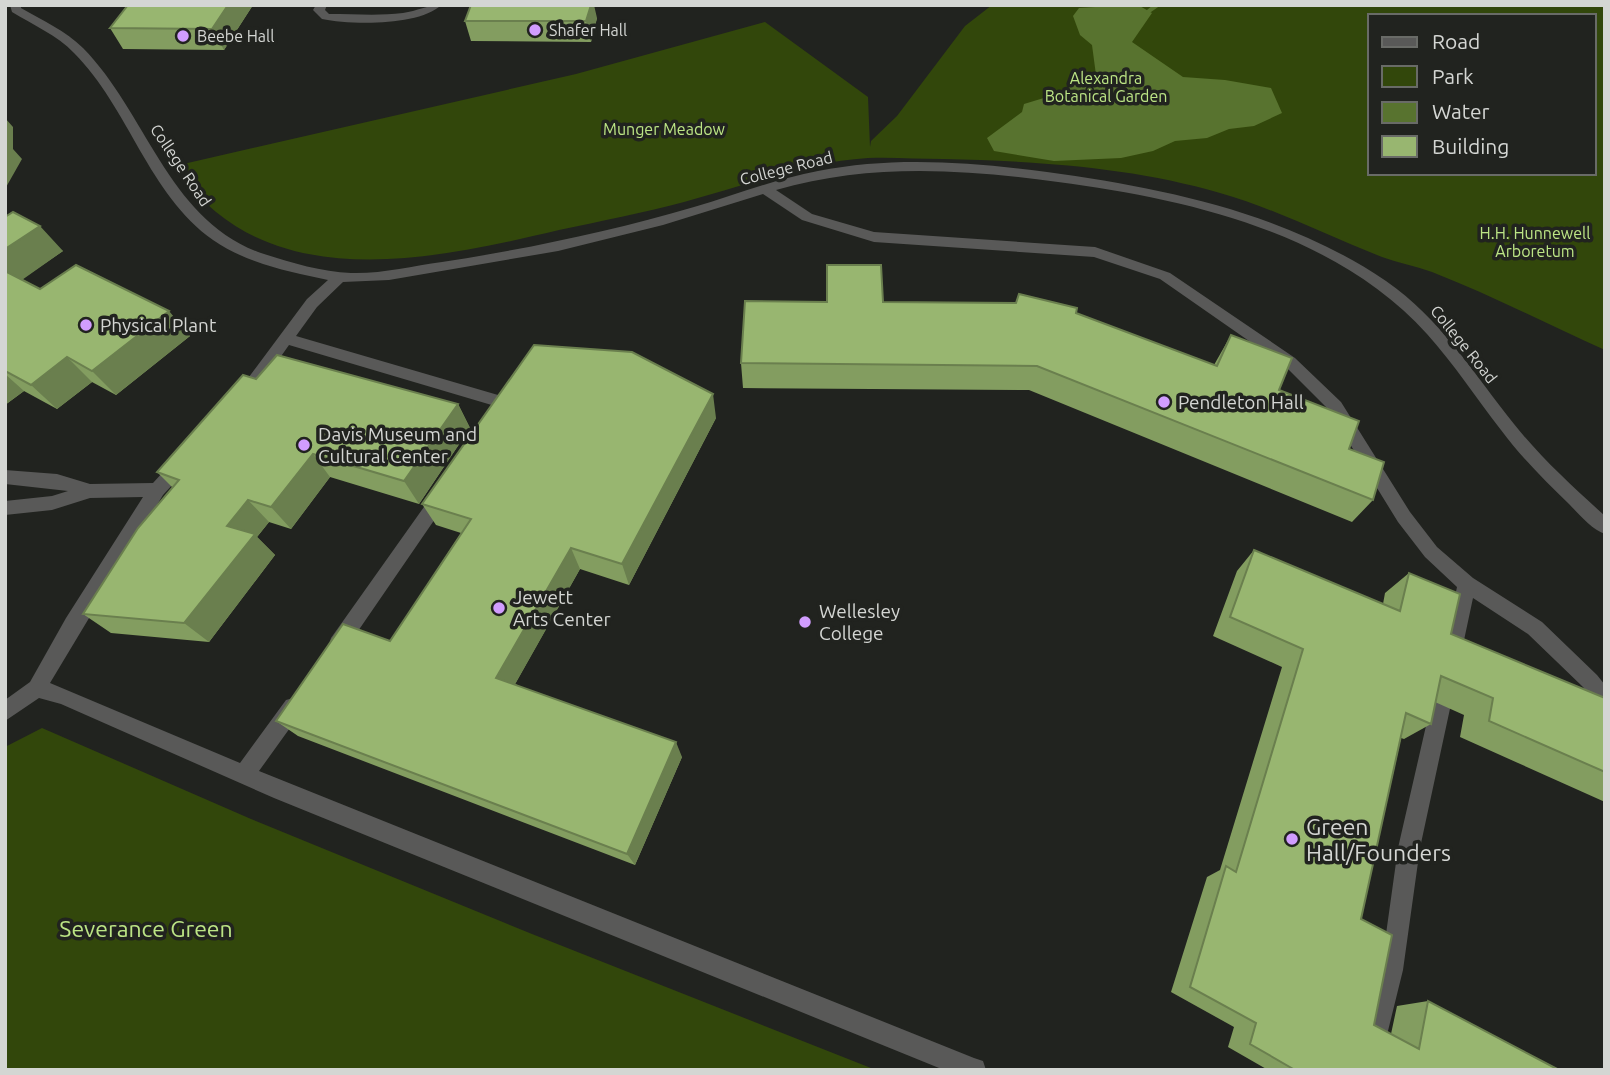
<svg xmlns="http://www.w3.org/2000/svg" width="1610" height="1075" font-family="Ubuntu,sans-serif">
<rect width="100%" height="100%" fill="#21231f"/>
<!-- green -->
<path fill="#32470b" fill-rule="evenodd" d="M 992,5 L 1605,5 L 1605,350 C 1547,324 1491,295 1432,272 C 1416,266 1398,263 1382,257 C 1328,236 1276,209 1220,193 C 1132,167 1035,161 943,159 C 918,159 893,157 868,158 C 804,162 745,186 684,202 C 643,213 601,221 559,230 C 453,255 310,289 216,212 C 201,200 190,180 179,165 L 576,74 L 765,22 L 868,97 L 870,147 L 871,141 L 897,116 L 965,26 ZM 1370,16 L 1594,16 L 1594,173 L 1370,173 Z
M 42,728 L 251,819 L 532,934 L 876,1070 L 5,1070 L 5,747 Z"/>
<!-- water -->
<path fill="#58732f" d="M 1127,5 L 1138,5 L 1152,13 L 1132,42 L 1183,77 L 1225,80 L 1271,88 L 1282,113 L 1254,126 L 1229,129 L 1207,138 L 1175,141 L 1153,151 L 1121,158 L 1054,161 L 994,151 L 987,138 L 1022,112 L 1024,104 L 1047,97 L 1096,75 L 1092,45 L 1080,35 L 1073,16 L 1079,8 Z"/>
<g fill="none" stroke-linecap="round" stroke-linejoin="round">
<!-- stream -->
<path fill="#58732f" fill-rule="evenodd" d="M 1153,5 L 1161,5 L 1151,12 L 1147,12 L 1147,10 Z"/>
<!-- minor -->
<path fill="#595958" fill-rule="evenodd" d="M 10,5 L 21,5 L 21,8 C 42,20 66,31 83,48 C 147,113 168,220 261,253 C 289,262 321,272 351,273 C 381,274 412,266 442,262 C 527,249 612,231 694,207 C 735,195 775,179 818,171 C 893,156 971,162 1047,172 C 1164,188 1286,213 1386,281 C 1440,318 1474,374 1514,424 C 1541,458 1573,487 1605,516 L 1605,534 C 1591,529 1579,514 1569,504 C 1545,481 1521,457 1501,430 C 1476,398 1454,364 1427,334 C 1336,233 1188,199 1058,182 C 963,169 869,163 776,190 L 812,214 L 874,232 L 1095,247 L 1170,273 L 1295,358 L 1341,402 L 1410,512 L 1437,547 L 1473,578 L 1542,622 L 1597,675 L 1605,685 L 1605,709 L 1598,707 L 1583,687 L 1528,634 L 1473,598 L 1460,659 L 1458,665 L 1451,668 L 1444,665 L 1442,659 L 1457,587 L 1425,557 L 1398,522 L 1329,410 L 1285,366 L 1160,279 L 1094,257 L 874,242 L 802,220 L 763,194 L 663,225 L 558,251 L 389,280 L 343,282 L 317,307 L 296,336 L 512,399 L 514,403 L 505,417 L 493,417 L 491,413 L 495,406 L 289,345 L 255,393 L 243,393 L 241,389 L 243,385 L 307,299 L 328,280 C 289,272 246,263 213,240 C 148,194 129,108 74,53 C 57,35 33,25 12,12 Z
M 316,5 L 327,5 L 325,10 L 329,14 C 354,14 379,16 403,13 C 417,11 428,5 441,5 C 420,26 351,25 322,19 L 313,10 Z
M 180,458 L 186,460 L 188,465 L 186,470 L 163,495 L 50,683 L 240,763 L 286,700 L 293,698 L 300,700 L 303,707 L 300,714 L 259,771 L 974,1058 L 983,1061 L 986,1070 L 944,1070 L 274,798 L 61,704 L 39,698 L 5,721 L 5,700 L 30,682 L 66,618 L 143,497 L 90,498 L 52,510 L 5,515 L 5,501 L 52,496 L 68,491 L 5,484 L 5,470 L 57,474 L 90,484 L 153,483 L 174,460 Z
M 442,488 L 448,490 L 450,495 L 448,500 L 345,650 L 338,653 L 331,650 L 329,644 L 331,638 L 436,490 Z
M 1441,695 L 1448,697 L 1451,704 L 1420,848 L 1403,970 L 1385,1043 L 1381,1051 L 1373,1055 L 1365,1051 L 1361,1043 L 1381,970 L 1398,848 L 1431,704 L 1434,697 Z"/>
</g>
<!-- wall -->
<path fill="#839d60" d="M 253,5 L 224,50 L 123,49 L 110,28 Z
M 597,18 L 591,42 L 471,41 L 465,21 Z
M 5,217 L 63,251 L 22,279 L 40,289 L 190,336 L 116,395 L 92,382 L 57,409 L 24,391 L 5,405 Z
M 827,265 L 883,302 L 1076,313 L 1214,365 L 1231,335 L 1279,390 L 1349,449 L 1373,500 L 1352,522 L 1029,390 L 743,388 L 741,363 L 826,302 Z
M 256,379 L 458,404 L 470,428 L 419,504 L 330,477 L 291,529 L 269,522 L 257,537 L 275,555 L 209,642 L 111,633 L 83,614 L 173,488 L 157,472 Z
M 716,418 L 629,585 L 580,569 L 515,684 L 682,757 L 635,865 L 298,736 L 276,721 L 390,641 L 461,533 L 436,525 L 422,504 Z
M 1254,550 L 1383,604 L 1385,593 L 1409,573 L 1451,634 L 1605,698 L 1605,802 L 1460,737 L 1464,715 L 1435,702 L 1431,724 L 1404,739 L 1401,738 L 1361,919 L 1374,1025 L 1391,1034 L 1397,1006 L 1428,1001 L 1559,1070 L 1268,1070 L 1228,1047 L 1234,1027 L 1171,992 L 1207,877 L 1220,870 L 1282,667 L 1213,636 L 1237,571 Z"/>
<!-- shaded-wall -->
<path fill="#6a7f4e" d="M 228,5 L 253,5 L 224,50 L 212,29 Z
M 591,5 L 594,5 L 597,18 L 591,42 L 586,21 Z
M 5,118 L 13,127 L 13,149 L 22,159 L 5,189 Z
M 40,226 L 63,251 L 12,287 L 5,280 L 5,249 Z
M 169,311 L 190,336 L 116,395 L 92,371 Z
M 67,357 L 92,382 L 57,409 L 31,385 Z
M 5,374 L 24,391 L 5,405 Z
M 713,394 L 716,418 L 629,585 L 622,564 Z
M 458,404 L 470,428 L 419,504 L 404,481 Z
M 313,454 L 330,477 L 291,529 L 271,507 Z
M 248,500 L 269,522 L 257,537 L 275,555 L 209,642 L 184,623 L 227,526 Z
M 571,548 L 580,569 L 509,695 L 496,678 Z
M 676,742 L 682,757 L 635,865 L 627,854 Z"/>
<!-- building -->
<path fill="#98b670" stroke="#6a7f4e" stroke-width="2" d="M 128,5 L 228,5 L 212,29 L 110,28 Z
M 471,5 L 591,5 L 586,21 L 465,21 Z
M 13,212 L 40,226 L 5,249 L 5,217 Z
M 76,265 L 169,311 L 92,371 L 67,357 L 31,385 L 5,371 L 5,271 L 40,289 Z
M 827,265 L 881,265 L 883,302 L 1016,303 L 1019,294 L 1077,308 L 1076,313 L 1217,366 L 1231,335 L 1292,358 L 1279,390 L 1359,421 L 1349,449 L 1384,462 L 1373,500 L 1037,366 L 741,363 L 745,301 L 827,302 Z
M 534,345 L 632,352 L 713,394 L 622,564 L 571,548 L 496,678 L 676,742 L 627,854 L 276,721 L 343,624 L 390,641 L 471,519 L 422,504 Z
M 277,355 L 458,404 L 404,481 L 313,454 L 271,507 L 248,500 L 227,526 L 255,534 L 184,623 L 83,614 L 138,528 L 179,480 L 157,472 L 243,375 L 256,379 Z
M 1254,550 L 1400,611 L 1409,573 L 1460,594 L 1451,634 L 1605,698 L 1605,772 L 1489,721 L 1493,698 L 1441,676 L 1431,724 L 1406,713 L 1361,919 L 1392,935 L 1374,1025 L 1419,1049 L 1428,1001 L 1559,1070 L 1295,1070 L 1250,1044 L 1256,1023 L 1190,987 L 1226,866 L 1236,872 L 1303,649 L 1230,617 Z"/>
<!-- markers -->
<g fill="#d19dfe" stroke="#21231f" stroke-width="2.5">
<circle cx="535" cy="30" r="7"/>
<circle cx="183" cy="36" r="7"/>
<circle cx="86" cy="325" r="7"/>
<circle cx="1164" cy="402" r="7"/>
<circle cx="304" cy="445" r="7"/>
<circle cx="499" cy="608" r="7"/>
<circle cx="805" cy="622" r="7"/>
<circle cx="1292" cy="839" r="7"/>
</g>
<g text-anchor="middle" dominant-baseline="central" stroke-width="7" stroke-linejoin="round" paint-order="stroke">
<!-- far-poi labels -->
<g font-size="16" fill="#d4d6d3" stroke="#21231f" text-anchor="start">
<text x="549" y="30">Shafer Hall</text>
<text x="197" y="36">Beebe Hall</text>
</g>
<!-- far-park labels -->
<g font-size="16" fill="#bce585" stroke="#21231f">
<text x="1106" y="78">Alexandra<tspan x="1106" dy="18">Botanical Garden</tspan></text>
<text x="664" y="129">Munger Meadow</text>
<text x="1535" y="233">H.H. Hunnewell<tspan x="1535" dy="18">Arboretum</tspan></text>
</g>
<!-- far-street labels -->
<g font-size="16" fill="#d4d6d3" stroke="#21231f">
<text transform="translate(181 165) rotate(56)">College Road</text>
<text transform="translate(786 168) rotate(-14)">College Road</text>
<text transform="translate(1464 344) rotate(51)">College Road</text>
</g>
<!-- poi labels -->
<g font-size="19" fill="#d4d6d3" stroke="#21231f" text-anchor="start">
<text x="100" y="325">Physical Plant</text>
<text x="1178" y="402">Pendleton Hall</text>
<text x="318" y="434">Davis Museum and<tspan x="318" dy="22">Cultural Center</tspan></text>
<text x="513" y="597">Jewett<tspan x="513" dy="22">Arts Center</tspan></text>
<text x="819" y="611">Wellesley<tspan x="819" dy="22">College</tspan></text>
</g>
<!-- near-poi labels -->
<g font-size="23" fill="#d4d6d3" stroke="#21231f" text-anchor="start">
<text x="1306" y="826">Green<tspan x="1306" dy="26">Hall/Founders</tspan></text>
</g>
<!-- near-park labels -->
<g font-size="23" fill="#bce585" stroke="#21231f">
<text x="146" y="928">Severance Green</text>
</g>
</g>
<!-- border -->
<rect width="1610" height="1075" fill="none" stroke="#d4d6d3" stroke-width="14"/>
<!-- legend -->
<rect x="1368" y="14" width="228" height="161" fill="#21231f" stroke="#696b67" stroke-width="2"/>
<rect x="1382" y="37" width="35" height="10" fill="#595958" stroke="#696b67" stroke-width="2"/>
<text x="1432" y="49" font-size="21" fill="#d4d6d3">Road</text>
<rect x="1382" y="66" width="35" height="21" fill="#32470b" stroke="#696b67" stroke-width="2"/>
<text x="1432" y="84" font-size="21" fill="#d4d6d3">Park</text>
<rect x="1382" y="102" width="35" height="21" fill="#58732f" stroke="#696b67" stroke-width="2"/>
<text x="1432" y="119" font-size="21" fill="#d4d6d3">Water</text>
<rect x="1382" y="136" width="35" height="21" fill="#98b670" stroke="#696b67" stroke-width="2"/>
<text x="1432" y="154" font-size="21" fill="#d4d6d3">Building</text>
</svg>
